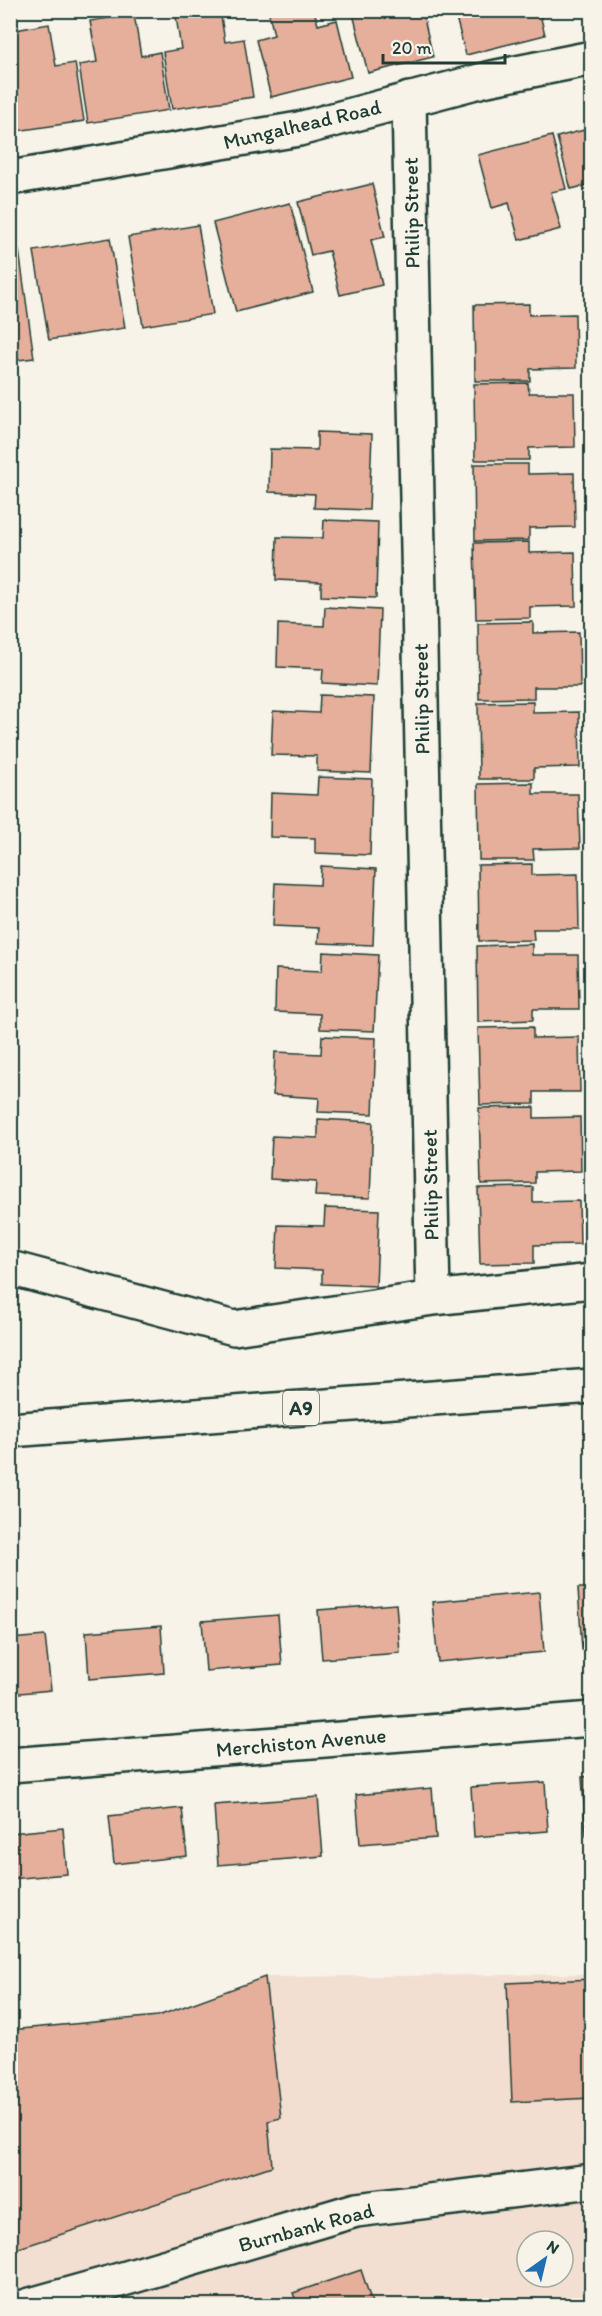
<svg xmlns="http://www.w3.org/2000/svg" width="602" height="2316" font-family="Itim,sans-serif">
<rect width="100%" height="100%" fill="#f7f3e8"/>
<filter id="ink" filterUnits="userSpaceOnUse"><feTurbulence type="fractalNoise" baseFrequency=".0167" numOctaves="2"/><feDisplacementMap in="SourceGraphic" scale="12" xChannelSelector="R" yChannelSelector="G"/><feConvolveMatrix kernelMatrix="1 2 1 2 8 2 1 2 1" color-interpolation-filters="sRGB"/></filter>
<g filter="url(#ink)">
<!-- built -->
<path fill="#f2dfd1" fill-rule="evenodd" d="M 591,1974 L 591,2305 L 11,2306 L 11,2030 L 158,2016 L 265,1977 ZM 527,2241 L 563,2241 L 563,2277 L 527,2277 Z"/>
<!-- building -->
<path fill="#e6af9b" stroke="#1f3d34" stroke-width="1.5" d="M 175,10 L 220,10 L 225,42 L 244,39 L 253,97 L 172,109 L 163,52 L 181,49 Z
M 268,10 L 314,10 L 318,25 L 337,20 L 351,77 L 271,97 L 256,40 L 274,35 Z
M 352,10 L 422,10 L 433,57 L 368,73 Z
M 454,10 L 539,10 L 545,35 L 466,55 Z
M 134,14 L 141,56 L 160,52 L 169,110 L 88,123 L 79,65 L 97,62 L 90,21 Z
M 49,24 L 56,66 L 75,63 L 84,121 L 10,132 L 10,31 Z
M 592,128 L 592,198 L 588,185 L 571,189 L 557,137 Z
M 552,136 L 566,189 L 551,192 L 561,229 L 519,240 L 509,203 L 492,208 L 478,155 Z
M 372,184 L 385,237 L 371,240 L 382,285 L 340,295 L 329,251 L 311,255 L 298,202 Z
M 290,203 L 313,292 L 236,312 L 213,223 Z
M 198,225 L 213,314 L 143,326 L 128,237 Z
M 110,238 L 125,328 L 49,340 L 34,251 Z
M 19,250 L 34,358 L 10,361 L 10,252 Z
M 529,304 L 529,315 L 575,314 L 576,368 L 530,369 L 530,381 L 475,381 L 474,305 Z
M 528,383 L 529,393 L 574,393 L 575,447 L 529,448 L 529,460 L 475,460 L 474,384 Z
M 317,432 L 372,434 L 369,510 L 314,508 L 315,494 L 269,492 L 270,449 L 317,450 Z
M 474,464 L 528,464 L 528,474 L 574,473 L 575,527 L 529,528 L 529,540 L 475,541 Z
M 324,520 L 378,522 L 376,598 L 321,596 L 321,582 L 276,580 L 277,537 L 323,538 Z
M 529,542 L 529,553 L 575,552 L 576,606 L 530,607 L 530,618 L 476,619 L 474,543 Z
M 325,607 L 380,610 L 377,686 L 322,683 L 323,669 L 277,667 L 278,624 L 324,626 Z
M 533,622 L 533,633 L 579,632 L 580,687 L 534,687 L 534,698 L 479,699 L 478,623 Z
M 320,695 L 374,697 L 371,773 L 317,771 L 317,756 L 271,755 L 273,711 L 319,713 Z
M 533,702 L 533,713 L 579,712 L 580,767 L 534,768 L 534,779 L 479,779 L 478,703 Z
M 318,777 L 372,779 L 370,855 L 315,853 L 315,838 L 270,837 L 271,793 L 317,795 Z
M 533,783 L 533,794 L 578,794 L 580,848 L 533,849 L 534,860 L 479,860 L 478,784 Z
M 532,864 L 532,875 L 578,874 L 579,929 L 533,929 L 534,940 L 479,941 L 478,865 Z
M 321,866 L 376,869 L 373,945 L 318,943 L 319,928 L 273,926 L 275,883 L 320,885 Z
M 532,944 L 532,955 L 578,955 L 579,1009 L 533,1009 L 533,1020 L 478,1022 L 477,946 Z
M 323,952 L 378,955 L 374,1031 L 320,1029 L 320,1014 L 275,1012 L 276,969 L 322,971 Z
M 533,1027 L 533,1038 L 579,1037 L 580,1092 L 534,1092 L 534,1104 L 480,1105 L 478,1028 Z
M 322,1036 L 376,1038 L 373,1114 L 318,1112 L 319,1098 L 273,1095 L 275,1052 L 321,1054 Z
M 534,1107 L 534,1118 L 580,1117 L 581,1171 L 535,1172 L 535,1183 L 481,1184 L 479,1108 Z
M 318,1119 L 373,1122 L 370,1198 L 315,1196 L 316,1182 L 270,1179 L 272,1136 L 318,1138 Z
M 533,1187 L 533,1202 L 579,1201 L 580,1244 L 534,1245 L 534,1263 L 480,1264 L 478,1188 Z
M 325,1208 L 379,1210 L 376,1286 L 322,1284 L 322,1270 L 276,1268 L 278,1225 L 324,1226 Z
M 578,1588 L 592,1588 L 592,1649 L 582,1650 Z
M 539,1592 L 544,1652 L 438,1662 L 432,1602 Z
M 396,1604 L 400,1653 L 322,1659 L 318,1610 Z
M 278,1615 L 282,1665 L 206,1671 L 202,1621 Z
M 161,1626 L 164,1673 L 89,1679 L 86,1632 Z
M 45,1636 L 51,1690 L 10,1694 L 10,1639 Z
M 592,1776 L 592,1835 L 586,1835 L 582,1777 Z
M 545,1782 L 548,1831 L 474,1837 L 471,1787 Z
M 432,1788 L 436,1838 L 360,1844 L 356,1795 Z
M 318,1797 L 323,1856 L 218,1865 L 214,1805 Z
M 182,1808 L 187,1856 L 114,1864 L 109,1816 Z
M 63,1828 L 67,1874 L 10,1879 L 10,1833 Z
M 265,1977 L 281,2118 L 268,2121 L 272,2166 L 10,2251 L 10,2030 L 158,2016 Z
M 592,1979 L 592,2098 L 512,2102 L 507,1983 Z
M 361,2270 L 373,2306 L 298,2306 L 293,2293 Z"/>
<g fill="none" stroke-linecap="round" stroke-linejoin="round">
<defs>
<path id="minor" d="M 409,99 L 433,1298
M 10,178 L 299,129 L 487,79 L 592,58
M 10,1268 L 234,1328 L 433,1298 L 592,1281
M 10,1765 L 592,1719
M 27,2306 L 113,2282 L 356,2210 L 592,2181"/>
<path id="major" d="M 10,1430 L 592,1386"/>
</defs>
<!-- minor casing -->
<use href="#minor" stroke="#1f3d34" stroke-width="38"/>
<!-- major casing -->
<use href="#major" stroke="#1f3d34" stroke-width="38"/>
<!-- minor -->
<use href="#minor" stroke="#f7f3e8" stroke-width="33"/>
<!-- major -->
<use href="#major" stroke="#f7f3e8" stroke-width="33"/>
</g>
</g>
<g text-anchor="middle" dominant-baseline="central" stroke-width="4.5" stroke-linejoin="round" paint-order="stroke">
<!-- shield labels -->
<rect fill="#f7f3e8" stroke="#60746a" stroke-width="1.5" x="283" y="1391" width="36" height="34" rx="4.5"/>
<g font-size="20" font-weight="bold" fill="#1f3d34">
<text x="301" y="1408">A9</text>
</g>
<!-- street labels -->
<g font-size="21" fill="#1f3d34" stroke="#f7f3e8">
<text transform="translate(302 124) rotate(-13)">Mungalhead Road</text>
<text transform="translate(411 213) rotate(-91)">Philip Street</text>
<text transform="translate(421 699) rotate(-91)">Philip Street</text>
<text transform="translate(430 1185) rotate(-91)">Philip Street</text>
<text transform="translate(301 1742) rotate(-5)">Merchiston Avenue</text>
<text transform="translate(306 2227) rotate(-15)">Burnbank Road</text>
</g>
</g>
<!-- margin -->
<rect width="602" height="2316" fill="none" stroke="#f7f3e8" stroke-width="36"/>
<rect x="18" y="18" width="566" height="2280" fill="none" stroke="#1f3d34" stroke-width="2" filter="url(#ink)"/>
<!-- north arrow -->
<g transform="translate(545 2259) rotate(34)"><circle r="28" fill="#f7f3e8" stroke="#a1aaa0" stroke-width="1.5"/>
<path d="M0-4.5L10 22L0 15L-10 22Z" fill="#1f6fb2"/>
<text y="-9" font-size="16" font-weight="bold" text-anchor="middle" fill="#1f3d34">N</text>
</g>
<!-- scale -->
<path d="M383 54v9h122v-9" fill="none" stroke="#1f3d34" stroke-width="3"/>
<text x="392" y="54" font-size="18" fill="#1f3d34" stroke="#f7f3e8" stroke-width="4.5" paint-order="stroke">20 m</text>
</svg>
